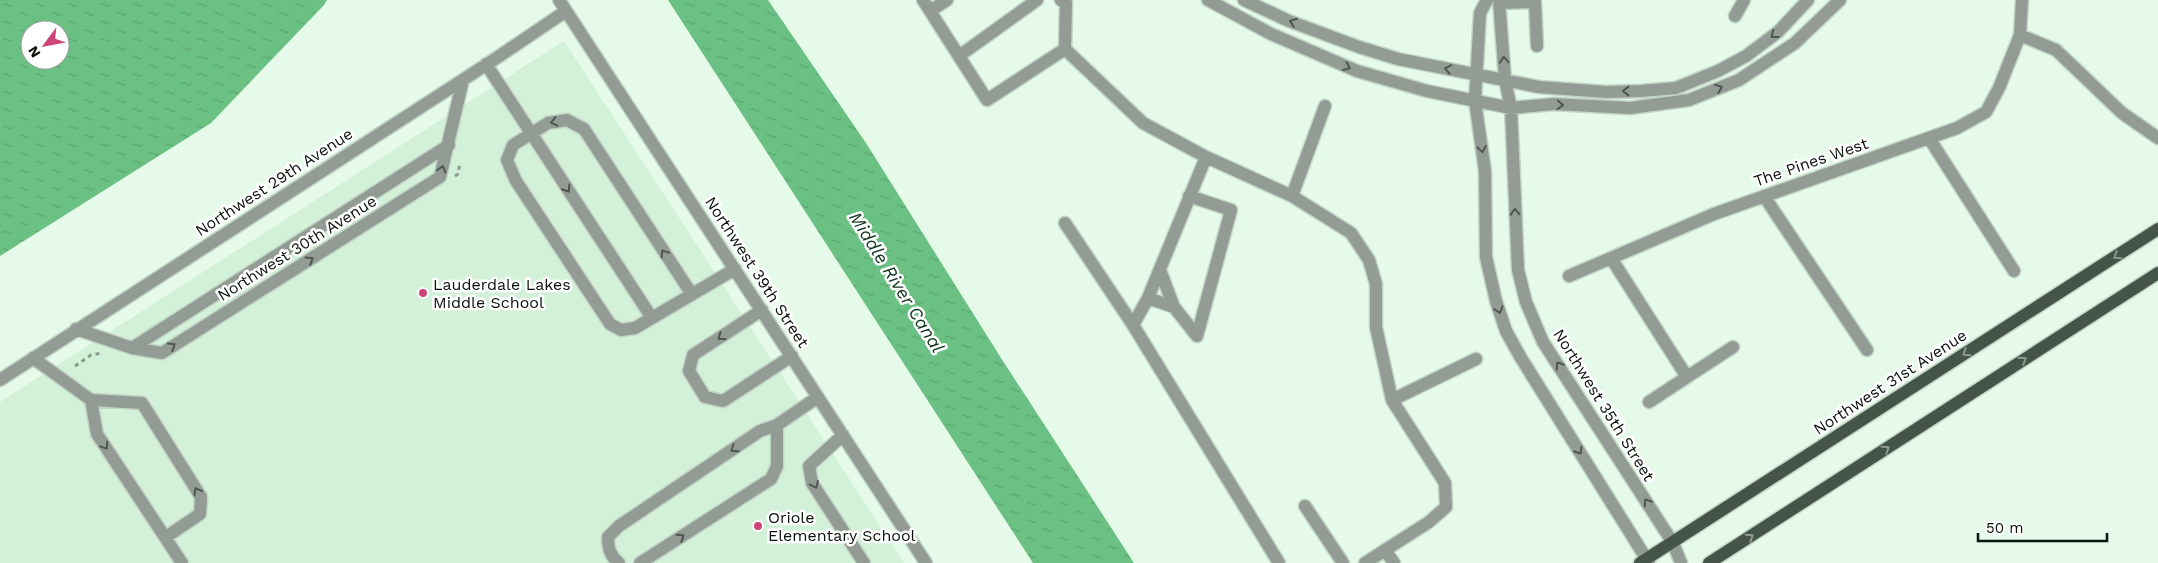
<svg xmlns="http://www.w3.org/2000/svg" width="2158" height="563" font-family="'Work Sans',sans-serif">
<defs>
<pattern id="water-ripples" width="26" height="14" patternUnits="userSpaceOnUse" patternTransform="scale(1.25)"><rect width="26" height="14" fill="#6bc183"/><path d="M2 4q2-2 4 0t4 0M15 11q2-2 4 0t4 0" fill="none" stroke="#5ba570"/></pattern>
</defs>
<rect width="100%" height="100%" fill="#e5fae9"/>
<!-- built -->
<path fill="#d3f0d9" d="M 564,41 L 904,563 L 0,563 L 0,402 Z"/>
<!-- water -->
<path fill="url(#water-ripples)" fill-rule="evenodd" d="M 0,0 L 327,0 L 324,5 L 211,123 L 0,256 ZM 30,30 L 60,30 L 60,60 L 30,60 Z
M 668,0 L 768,0 L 866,143 L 1001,358 L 1134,563 L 1033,563 Z"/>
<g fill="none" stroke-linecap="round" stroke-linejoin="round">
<defs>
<path id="minor" d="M 559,0 L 926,563
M 923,0 L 987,100 L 1065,49
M 1061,0 L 1066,3 L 1065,49 L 1143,123 L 1206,157 L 1292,196 L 1351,233 L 1369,260 L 1376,284 L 1376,327 L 1392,400 L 1445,483 L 1446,507 L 1429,522 L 1365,563
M 1208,0 L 1271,34 L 1357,71 L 1427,91 L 1511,108 L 1554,104 L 1630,108 L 1689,100 L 1739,80 L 1795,43 L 1840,0
M 1244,0 L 1289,21 L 1359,47 L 1398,59 L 1539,87 L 1606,92 L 1641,91 L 1676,88 L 1718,71 L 1746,56 L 1778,32 L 1808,0
M 1487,0 L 1480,13 L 1475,101 L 1485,171 L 1486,257 L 1496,301 L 1506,331 L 1521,358 L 1649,563
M 1499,0 L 1505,80 L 1511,108 L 1518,270 L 1526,302 L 1543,342 L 1673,543 L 1681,563
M 1500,3 L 1535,2 L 1537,46
M 930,11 L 947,0
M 1735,16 L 1744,0
M 2020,35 L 2056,50 L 2122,113 L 2158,138
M 959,56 L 1037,0
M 486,64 L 652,318
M 1929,138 L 2014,271
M 1292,196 L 1325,106
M 1764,196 L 1867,350
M 1065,223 L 1133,325 L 1279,563
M 1611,258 L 1687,377 L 1649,402
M 1160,270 L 1174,307
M 1569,276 L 1714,214 L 1957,128 L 1986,112 L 1999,88 L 2020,35 L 2022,0
M 691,293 L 584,129 L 567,120 L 548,123 L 513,145 L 507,160 L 516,181 L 610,324 L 621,330 L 635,328 L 735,269
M 1148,298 L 1174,307 L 1197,336 L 1231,210 L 1189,196
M 762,310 L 693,355 L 689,371 L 705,397 L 723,401 L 792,356
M 1133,325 L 1148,298 L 1206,157
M 76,329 L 132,348 L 162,353 L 440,177 L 463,80
M 132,348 L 449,145
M 33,358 L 91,400 L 142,403 L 201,497 L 200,514 L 166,537
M 1687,377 L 1733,347
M 0,380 L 495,59 L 566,11
M 91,400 L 97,434 L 182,563
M 1392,400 L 1476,359
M 843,435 L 809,466 L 812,483 L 864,563
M 1305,506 L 1343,563
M 1385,550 L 1394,563
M 619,563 C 610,556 608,548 608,537 L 619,526 L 760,431 L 777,425 L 818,397
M 640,563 L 771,479 L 777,466 L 777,425"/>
<path id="major" d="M 1640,563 L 2158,229
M 1709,563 L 2158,273"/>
</defs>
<!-- minor casing -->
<use href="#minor" stroke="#c2d5c5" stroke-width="15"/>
<!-- major casing -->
<use href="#major" stroke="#c2d5c5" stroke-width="15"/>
<!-- path -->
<path stroke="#8b9a8e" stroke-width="3" stroke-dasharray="4 4" stroke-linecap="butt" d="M 455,176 L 458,174 L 460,162
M 75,366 L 91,355 L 102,353"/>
<!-- minor -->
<use href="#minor" stroke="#939c94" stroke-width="12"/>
<!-- major -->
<use href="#major" stroke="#455448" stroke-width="12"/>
</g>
<!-- one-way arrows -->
<defs><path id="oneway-chevron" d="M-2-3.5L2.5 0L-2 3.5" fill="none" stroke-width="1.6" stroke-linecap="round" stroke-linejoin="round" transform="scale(1.25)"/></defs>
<g stroke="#4e5650">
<use href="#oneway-chevron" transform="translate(1293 22) rotate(-159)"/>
<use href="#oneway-chevron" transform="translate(1774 35) rotate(142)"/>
<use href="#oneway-chevron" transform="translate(1504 60) rotate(-94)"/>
<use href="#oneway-chevron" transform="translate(1347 67) rotate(23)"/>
<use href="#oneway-chevron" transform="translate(1448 69) rotate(-169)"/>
<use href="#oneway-chevron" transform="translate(1719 88) rotate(-21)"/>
<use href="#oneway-chevron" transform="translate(1626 91) rotate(180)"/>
<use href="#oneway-chevron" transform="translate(1560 105) rotate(2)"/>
<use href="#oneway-chevron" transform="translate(554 122) rotate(167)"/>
<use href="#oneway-chevron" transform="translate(1482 149) rotate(82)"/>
<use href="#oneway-chevron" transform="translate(442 169) rotate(-75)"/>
<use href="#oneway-chevron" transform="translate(567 189) rotate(57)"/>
<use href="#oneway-chevron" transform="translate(1515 212) rotate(-92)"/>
<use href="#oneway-chevron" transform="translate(664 253) rotate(-123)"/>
<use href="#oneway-chevron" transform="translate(310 260) rotate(-32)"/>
<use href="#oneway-chevron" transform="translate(1499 310) rotate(72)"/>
<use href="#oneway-chevron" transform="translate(721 337) rotate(146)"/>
<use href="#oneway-chevron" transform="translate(172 346) rotate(-32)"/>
<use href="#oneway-chevron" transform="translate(1559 365) rotate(-123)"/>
<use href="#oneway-chevron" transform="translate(105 446) rotate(56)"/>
<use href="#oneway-chevron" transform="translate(734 449) rotate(146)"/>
<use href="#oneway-chevron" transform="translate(1579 451) rotate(57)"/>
<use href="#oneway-chevron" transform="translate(815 485) rotate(65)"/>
<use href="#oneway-chevron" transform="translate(197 491) rotate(-119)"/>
<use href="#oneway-chevron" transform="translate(1647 502) rotate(-123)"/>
<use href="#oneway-chevron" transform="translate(681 537) rotate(-33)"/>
</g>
<g stroke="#8f9891">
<use href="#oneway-chevron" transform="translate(2117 256) rotate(147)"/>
<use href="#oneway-chevron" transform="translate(1966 353) rotate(147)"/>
<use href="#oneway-chevron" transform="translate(2023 360) rotate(-33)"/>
<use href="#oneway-chevron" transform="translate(1886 449) rotate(-33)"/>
<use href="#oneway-chevron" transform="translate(1750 537) rotate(-33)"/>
</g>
<!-- markers -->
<g fill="#ce4378" stroke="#fff" stroke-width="2">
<circle cx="423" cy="293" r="5"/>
<circle cx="758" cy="526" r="5"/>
</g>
<g text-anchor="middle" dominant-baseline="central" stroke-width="5" stroke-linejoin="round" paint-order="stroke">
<!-- street labels -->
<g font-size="16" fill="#0a110b" stroke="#fff">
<text transform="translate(1811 162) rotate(-19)">The Pines West</text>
<text transform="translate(274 182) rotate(-33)">Northwest 29th Avenue</text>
<text transform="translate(297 248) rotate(-32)">Northwest 30th Avenue</text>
<text transform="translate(757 272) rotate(57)">Northwest 39th Street</text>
<text transform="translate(1890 382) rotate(-33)">Northwest 31st Avenue</text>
<text transform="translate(1604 405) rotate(58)">Northwest 35th Street</text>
</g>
<!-- poi labels -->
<g font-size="16" fill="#0a110b" stroke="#fff" text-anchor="start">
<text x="433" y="284">Lauderdale Lakes<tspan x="433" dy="18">Middle School</tspan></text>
<text x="768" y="517">Oriole<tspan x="768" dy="18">Elementary School</tspan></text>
</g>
<!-- water labels -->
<g font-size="18" font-style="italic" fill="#0e331a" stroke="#fff">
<text transform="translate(897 282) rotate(58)">Middle River Canal</text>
</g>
</g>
<!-- north arrow -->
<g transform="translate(45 45) rotate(238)"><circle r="24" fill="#ffffff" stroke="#9da09d"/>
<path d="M0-4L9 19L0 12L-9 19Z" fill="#ce4378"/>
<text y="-8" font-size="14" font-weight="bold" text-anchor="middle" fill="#0a110b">N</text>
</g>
<!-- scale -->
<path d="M1978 533v8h129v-8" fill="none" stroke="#0a110b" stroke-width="2.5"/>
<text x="1986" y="533" font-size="15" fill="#0a110b" stroke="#ffffff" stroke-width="4" paint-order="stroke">50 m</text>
</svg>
